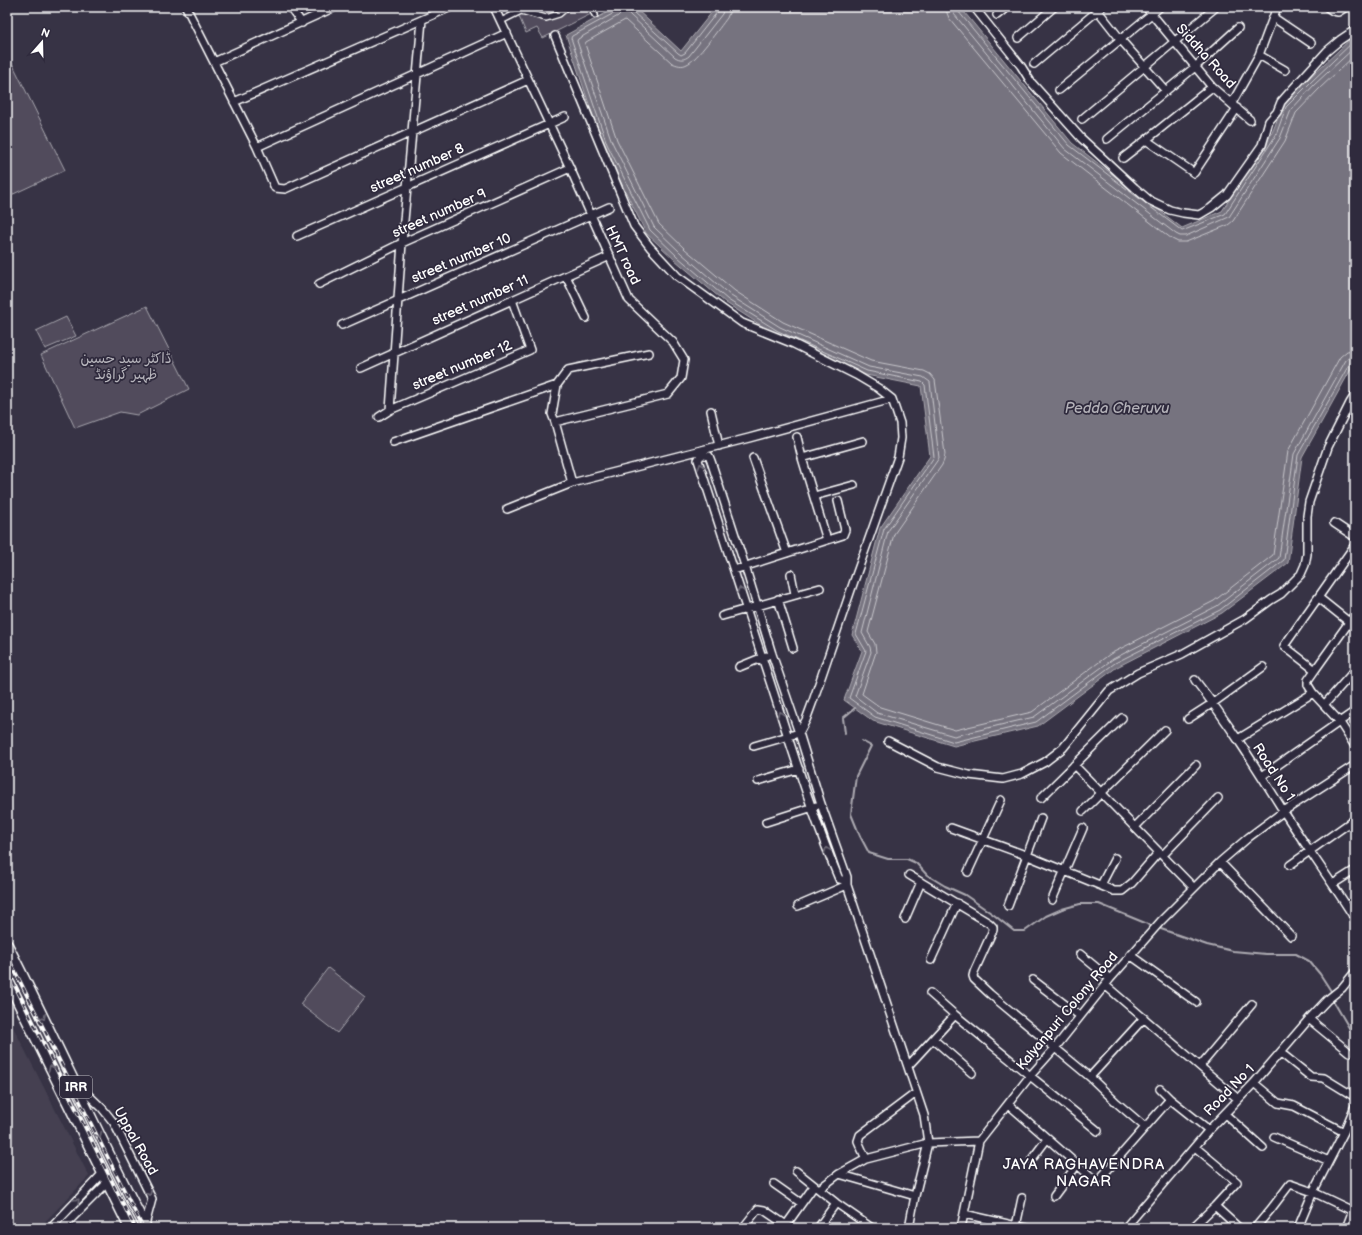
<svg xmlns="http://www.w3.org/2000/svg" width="1362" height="1235" font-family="'Balsamiq Sans','Playpen Sans Arabic',sans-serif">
<rect width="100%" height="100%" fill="#373345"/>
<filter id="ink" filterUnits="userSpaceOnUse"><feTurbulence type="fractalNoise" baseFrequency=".025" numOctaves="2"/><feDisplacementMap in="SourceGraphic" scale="8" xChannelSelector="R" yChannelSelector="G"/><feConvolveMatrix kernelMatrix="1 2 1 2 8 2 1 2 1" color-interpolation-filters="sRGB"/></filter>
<g filter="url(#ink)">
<!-- built -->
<path fill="#444051" d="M 7,1015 L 89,1176 L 39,1228 L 7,1228 Z"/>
<!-- green -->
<path fill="#514c5c" stroke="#a8a6ae" d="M 515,7 L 603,7 L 596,10 L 599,15 L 594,18 L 591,14 L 543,38 L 537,28 L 526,33 Z
M 11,61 L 65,170 L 7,197 L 7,62 Z
M 147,306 L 189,389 L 137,415 L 120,412 L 75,428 L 41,355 Z
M 66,317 L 76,336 L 45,349 L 36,331 Z
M 328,968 L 365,997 L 337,1033 L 300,1004 Z"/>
<!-- water -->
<path fill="#76737f" stroke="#adabb2" d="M 617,7 L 634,7 L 681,51 L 716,7 L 960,7 L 1072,143 L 1182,228 L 1222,211 L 1272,133 L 1283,105 L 1308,79 L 1355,35 L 1355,362 L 1302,457 L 1288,563 L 1222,613 L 1117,667 L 1038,726 L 954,746 L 873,721 L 844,700 L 862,651 L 852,635 L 880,528 L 930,456 L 921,386 L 866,375 L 776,335 L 726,303 L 675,260 L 646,233 L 603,146 L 566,35 Z"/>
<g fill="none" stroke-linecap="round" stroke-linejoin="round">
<!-- shore -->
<path stroke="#c8c7cc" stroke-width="1" d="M 618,7 L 616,12 L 572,36 L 571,38 L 607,144 L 650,230 L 678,257 L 728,300 L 778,331 L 867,371 L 922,382 L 925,385 L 934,457 L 884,529 L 856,634 L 866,651 L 849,698 L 875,717 L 954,742 L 1036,722 L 1115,663 L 1220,610 L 1284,560 L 1298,455 L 1350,363 L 1355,361
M 632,7 L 633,12 L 678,53 L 681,55 L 685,53 L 718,11 L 719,7
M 724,7 L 722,14 L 689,56 C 684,60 680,60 675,57 L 630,15 L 625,9 L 618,16 L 578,39 L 577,41 L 612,142 L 654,227 L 681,253 L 731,296 L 780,327 L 869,367 L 923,377 L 930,382 L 939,458 L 888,531 L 862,633 L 870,647 L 871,652 L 855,696 L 877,713 L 954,736 L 1034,717 L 1113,659 L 1217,606 L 1279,558 L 1294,454 L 1346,360 L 1350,357 L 1355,356
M 730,7 L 729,13 L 727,18 C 720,27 696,61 687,64 C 682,67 677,65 672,63 L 625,20 L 586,42 L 585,44 L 617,140 L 659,224 L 685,249 L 735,291 L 783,322 L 871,361 L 924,371 L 930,374 L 935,380 L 945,454 L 944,460 L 942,465 L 894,534 L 868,632 L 875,644 L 876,652 L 862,694 L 880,707 L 955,730 L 1032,712 L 1110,654 L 1214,601 L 1273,555 L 1288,451 L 1340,357 L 1347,351 L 1355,350
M 946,7 L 947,13 L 949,18 L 1061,153 L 1172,239 L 1178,242 L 1186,242 L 1228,225 L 1233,221 L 1285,141 L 1296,113 L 1319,89 L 1355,55
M 952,7 L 954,14 L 1065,149 L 1176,234 L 1180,236 L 1186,236 L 1229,217 L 1280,138 L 1291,110 L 1314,85 L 1355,47
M 957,7 L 958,11 L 1069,145 L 1182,231 L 1225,214 L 1276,135 L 1286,107 L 1311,82 L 1355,40"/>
<!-- stream -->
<path stroke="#adabb2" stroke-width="2" d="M 845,733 L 843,718 L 855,708
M 862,741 L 871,746 L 856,776 L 851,814 L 860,836 L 869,853 L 888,859 L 907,859 L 916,863 L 927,875 L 945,886 L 965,895 L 994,915 L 1014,931 L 1025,931 L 1046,916 L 1062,909 L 1080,904 L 1099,904 L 1150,925
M 1161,929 L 1207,945 L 1233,951 L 1266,954 L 1296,954 L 1309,961 L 1320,974 L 1331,991
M 1334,1002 L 1355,1038"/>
<defs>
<path id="pedestrian" d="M 591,7 L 595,15
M 501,21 L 521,11 L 546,18 L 559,14 L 567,7"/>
<path id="minor" d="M 186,7 L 257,147 L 275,188 L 285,189 L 528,80
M 290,7 L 302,23
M 494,7 L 570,168 L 629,300 L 673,342 L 684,360 L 681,378 L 668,394 L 555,422
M 974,7 L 1021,66 L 1031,82 L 1081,138 L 1135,188 L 1149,200 L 1170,210 L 1183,213 L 1199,215 L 1211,208 L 1227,195 L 1236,182 L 1262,145 L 1269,121 L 1277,112 L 1281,102 L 1288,94 L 1327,51 L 1340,40 L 1355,30
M 1095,7 L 1121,40 L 1166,91
M 1146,7 L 1212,87 L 1250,120
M 1327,7 L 1333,11 L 1338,12 L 1346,7
M 997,15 L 1007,7
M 1274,18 L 1311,43
M 555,36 L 634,226 L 650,247 L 677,276 L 742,323 L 794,344 L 856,375 L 878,388 L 892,399 L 900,423 L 901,438 L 898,457 L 854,581 L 813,701 L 806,720 L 799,733 L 754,746
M 1018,38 L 1054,7
M 1259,55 L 1285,70
M 214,62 L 335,7
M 1034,64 L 1102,7
M 1059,90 L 1160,7
M 234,102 L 451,7
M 1232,103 L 1259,55 L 1277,7
M 1082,119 L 1216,7
M 1107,139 L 1195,67 L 1238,28
M 1146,140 L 1194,173 L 1237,108
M 257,147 L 507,33
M 1123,158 L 1146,140 L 1212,87
M 297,236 L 565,117
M 566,276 L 586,318
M 319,284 L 402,243 L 570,168
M 342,325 L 609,207
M 361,368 L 610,256
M 390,410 L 402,243 L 422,20
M 711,411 L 719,446
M 379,417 L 390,410 L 530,350 L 512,300
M 797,437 L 802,458
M 393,442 L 557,385
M 753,458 L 787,553
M 572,483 L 555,422 L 552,414 L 557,385 L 568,370 L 649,353
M 814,496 L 854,485
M 507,509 L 572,483 L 749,438 L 892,399
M 1334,523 L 1355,537
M 827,540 L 802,458 L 863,441
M 1355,545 L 1284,646 L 1315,670 L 1308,680 L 1308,685 L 1313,693 L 1339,721 L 1355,746
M 734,570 L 843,535 L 845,530 L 838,501
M 791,574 L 795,594
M 1319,598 L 1349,622
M 778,599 L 793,648
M 722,616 L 820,588
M 739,667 L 766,656
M 1315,670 L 1355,614
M 1195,680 C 1228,722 1256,767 1284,812 C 1307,848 1332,882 1355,919
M 1324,705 L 1355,670
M 1188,719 L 1213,703 L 1263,667
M 1238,739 L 1313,693
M 888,741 L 938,767 L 969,775 L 1003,779 L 1022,774 L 1045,762 L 1063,748 L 1109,691 L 1138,673 L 1182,654 L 1245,619 L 1271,600 L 1281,594 L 1301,574 L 1305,565 L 1307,554 L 1307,516 L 1309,502 L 1328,447 L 1350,403 L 1355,395
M 1074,765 L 1194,888
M 1262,776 L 1355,711
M 758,781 L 799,769
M 1041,798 L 1122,718
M 1083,811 L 1165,730
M 766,822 L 816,806
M 1135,827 L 1196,765
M 951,828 L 1028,856 L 1114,891 L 1122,891 L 1132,883 L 1159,852
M 1163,855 L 1218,798
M 1220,862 L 1291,936
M 1290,865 L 1355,819
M 968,872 L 1001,800
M 909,875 L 989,923 L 993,927 L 993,930 L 974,972 L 973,976 L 974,979 L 990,994 L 1090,1077 L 1117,1103 L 1145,1127
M 846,881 L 839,879 C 819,832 803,783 787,734 C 757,643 728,551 698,460 L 701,455 L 705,455 L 709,456 L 711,461 L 745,566 L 772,654 L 799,733 L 821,804 L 847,877 L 847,885 L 924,1115 L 928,1143 L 915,1196 L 909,1228
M 1333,884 L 1355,870
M 1101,885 L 1115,858
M 1052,900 L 1083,828
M 798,906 L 847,885
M 1008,906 L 1041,818
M 905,919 L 921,882
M 1080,954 L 1110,979
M 1130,955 L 1196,1002
M 931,960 L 957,903
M 1033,980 L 1080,1016
M 1105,985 L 1238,1099
M 930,993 L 955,1015 L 1098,1131
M 1309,1019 L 1349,1052
M 933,1039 L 972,1073
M 1281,1053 L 1311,1077 L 1324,1078 L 1355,1097
M 908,1066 L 955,1015
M 1200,1066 L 1252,1004
M 1090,1077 L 1144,1018
M 1254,1083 L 1278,1103 L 1294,1106 L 1344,1132 L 1313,1192 L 1290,1184 L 1271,1209 L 1255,1228
M 77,1084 L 102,1108 L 114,1123 L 152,1199 L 145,1225
M 1160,1089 L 1170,1099 L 1209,1130
M 1008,1104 L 1097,1182 L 1170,1099
M 1225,1114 L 1263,1148
M 1344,1132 L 1355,1106
M 1274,1137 L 1329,1161
M 866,1159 L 858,1141 L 860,1135 L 916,1093
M 1032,1159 L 1047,1139
M 796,1171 L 836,1203 L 872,1228
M 839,1174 L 915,1196
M 774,1184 L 801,1203
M 819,1189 L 839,1174 L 866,1159 L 928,1143 L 979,1141
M 1054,1196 L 1077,1165
M 1215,1206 L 1239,1228
M 964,1214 L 1026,1228
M 1016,1226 L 1022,1198
M 51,1228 L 103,1173
M 62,1228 L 108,1182
M 743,1228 L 758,1209 L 764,1210 L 786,1225
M 784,1228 L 814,1186
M 818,1228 L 836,1203
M 961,1228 L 979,1141 L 1030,1076 L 1055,1048 L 1110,979 L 1161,921 L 1220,862 L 1249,837 L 1284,811 L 1355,765
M 1125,1228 L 1209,1130 L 1254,1083 L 1309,1019 L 1327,1000 L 1342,988 L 1355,972
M 1192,1228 L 1215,1206 L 1237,1182 L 1195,1147
M 1298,1228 L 1313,1192 L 1355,1212
M 1346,1228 L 1355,1205"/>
<path id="primary" d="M 7,945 C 55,1039 97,1135 146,1228
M 7,979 L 130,1228"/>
</defs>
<!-- pedestrian casing -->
<use href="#pedestrian" stroke="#fff" stroke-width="8"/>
<!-- minor casing -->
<use href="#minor" stroke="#fff" stroke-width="10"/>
<!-- primary casing -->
<use href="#primary" stroke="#fff" stroke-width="13"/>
<!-- pedestrian -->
<use href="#pedestrian" stroke="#2f2a3d" stroke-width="5"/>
<!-- minor -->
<use href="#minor" stroke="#2f2a3d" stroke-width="7"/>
<!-- primary -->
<use href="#primary" stroke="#2f2a3d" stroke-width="10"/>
<defs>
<path id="rail" d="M 7,955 L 143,1228
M 7,970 L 135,1228"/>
</defs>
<!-- rail casing -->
<use href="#rail" stroke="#fff" stroke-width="3.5"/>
<!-- rail -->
<use href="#rail" stroke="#2f2a3d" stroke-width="2" stroke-dasharray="6" stroke-linecap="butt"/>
</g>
<!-- one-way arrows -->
<defs><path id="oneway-chevron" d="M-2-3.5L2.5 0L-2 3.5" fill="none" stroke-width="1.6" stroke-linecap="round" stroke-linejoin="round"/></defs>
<g stroke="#6d6a77">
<use href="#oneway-chevron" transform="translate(701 466) rotate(-107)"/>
<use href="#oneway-chevron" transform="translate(740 590) rotate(-106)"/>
<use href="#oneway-chevron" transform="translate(780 714) rotate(-108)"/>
<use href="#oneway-chevron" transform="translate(827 850) rotate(-111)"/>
<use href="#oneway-chevron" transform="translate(43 1017) rotate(64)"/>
<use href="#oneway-chevron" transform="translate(51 1068) rotate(-116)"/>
<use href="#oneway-chevron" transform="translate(99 1135) rotate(64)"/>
<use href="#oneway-chevron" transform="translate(149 1193) rotate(65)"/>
<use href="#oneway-chevron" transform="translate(77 1201) rotate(-47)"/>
</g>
</g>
<g text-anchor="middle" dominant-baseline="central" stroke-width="3.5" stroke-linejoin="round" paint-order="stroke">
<!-- shield labels -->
<rect fill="#2f2a3d" stroke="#c1bfc5" stroke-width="1" x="60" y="1076" width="32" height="22" rx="3"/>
<g font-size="13" font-weight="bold" fill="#fff">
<text x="76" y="1087">IRR</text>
</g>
<!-- street labels -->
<g font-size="14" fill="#fff" stroke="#2f2a3d">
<text transform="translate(1206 56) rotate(48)">Siddha Road</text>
<text transform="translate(417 168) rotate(-24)">street number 8</text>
<text transform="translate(439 213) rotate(-24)">street number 9</text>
<text transform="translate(623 255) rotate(65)">HMT road</text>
<text transform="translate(461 258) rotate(-23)">street number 10</text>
<text transform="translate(480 300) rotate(-24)">street number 11</text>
<text transform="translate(462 365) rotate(-23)">street number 12</text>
<text transform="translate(1274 772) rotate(57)">Road No 1</text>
<text transform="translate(1067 1011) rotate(-50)">Kalyanpuri Colony Road</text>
<text transform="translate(1229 1090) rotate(-46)">Road No 1</text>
<text transform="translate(136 1141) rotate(61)">Uppal Road</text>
</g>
<!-- park labels -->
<g font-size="14" fill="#b9b7be" stroke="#2f2a3d">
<text x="126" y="358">ڈاکٹر سید حسین<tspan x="126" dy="16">ظہیر گراؤنڈ</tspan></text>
</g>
<!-- water labels -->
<g font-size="15" font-style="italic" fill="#b4b2b9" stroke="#2f2a3d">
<text x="1117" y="408">Pedda Cheruvu</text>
</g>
<!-- neighbourhood labels -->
<g font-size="15" letter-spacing="1" fill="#fff" stroke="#2f2a3d">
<text x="1084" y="1164">JAYA RAGHAVENDRA<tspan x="1084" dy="17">NAGAR</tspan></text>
</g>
</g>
<!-- margin -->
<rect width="1362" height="1235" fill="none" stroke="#2f2a3d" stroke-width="24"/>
<rect x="12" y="12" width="1338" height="1211" fill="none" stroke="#fff" stroke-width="1.5" filter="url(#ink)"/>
<!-- north arrow -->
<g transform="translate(42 42) rotate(20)" stroke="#2f2a3d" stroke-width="3" paint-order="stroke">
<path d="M0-3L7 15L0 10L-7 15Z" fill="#ffffff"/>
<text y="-6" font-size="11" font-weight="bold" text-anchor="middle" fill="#ffffff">N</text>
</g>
</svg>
